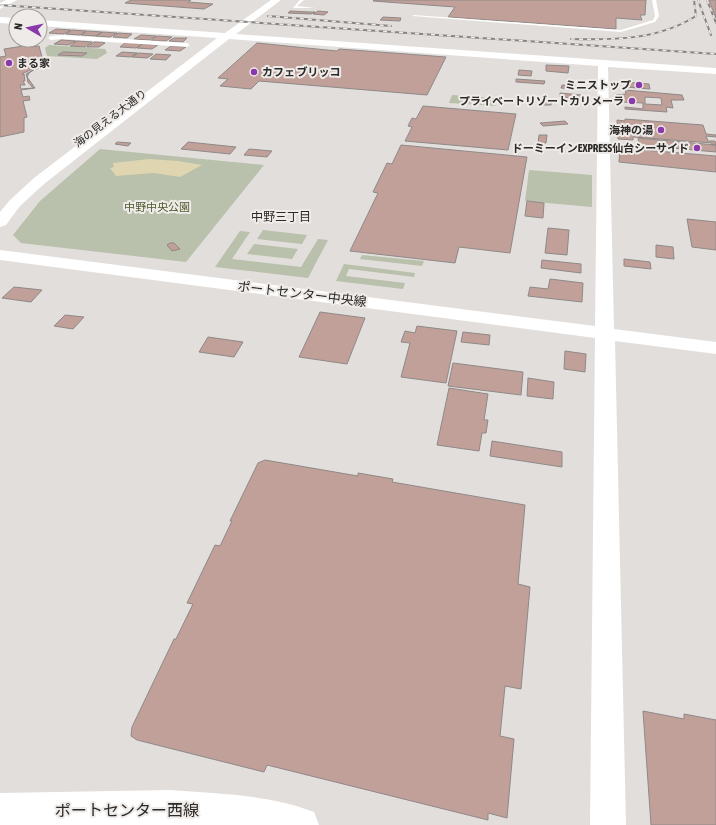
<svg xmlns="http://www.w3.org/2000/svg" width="716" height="825" font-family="'Asap Condensed','Noto Sans JP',sans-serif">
<rect width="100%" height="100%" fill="#e2dedb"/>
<!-- green -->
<path fill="#b9c0ab" d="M 49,45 L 105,49 L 107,53 L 97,59 L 47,56 L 45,48 Z
M 452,95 L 497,98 L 495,106 L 449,103 Z
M 100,149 L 264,165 L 186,262 L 21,243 L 13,235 L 40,201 Z
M 529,170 L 592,175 L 592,207 L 525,201 Z
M 263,230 L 307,235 L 302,244 L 257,239 Z
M 240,231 L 250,232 L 232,259 L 301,267 L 318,239 L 328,240 L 308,278 L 215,267 Z
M 254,244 L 298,249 L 292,259 L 247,254 Z
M 362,255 L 424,261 L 422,266 L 360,259 Z
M 344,264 L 415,273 L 414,277 L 349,269 L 346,276 L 405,283 L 403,289 L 336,281 Z"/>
<!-- sand -->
<path fill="#dfd5b0" d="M 149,159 L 178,161 L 202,165 L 180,177 L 154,173 L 116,176 L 110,168 L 114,167 L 113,163 Z"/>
<!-- building -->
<path fill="#c1a099" stroke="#8e8988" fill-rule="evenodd" d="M 131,0 L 191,0 L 188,2 L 213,4 L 204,9 L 125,3 Z
M 374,0 L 646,0 L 645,15 L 640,15 L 642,20 L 616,18 L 616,29 L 448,17 L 455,7 L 373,1 Z
M 709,0 L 716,0 L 716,18 Z
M 290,11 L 310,12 L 315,12 L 311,14 L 288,13 Z
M 318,11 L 328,12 L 324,15 L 313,14 Z
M 383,17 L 401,18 L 400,21 L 380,20 Z
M 56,29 L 71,30 L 64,34 L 49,33 Z
M 72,30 L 86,31 L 80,35 L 66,34 Z
M 87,31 L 102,32 L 96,36 L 81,35 Z
M 103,32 L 117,33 L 110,37 L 96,36 Z
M 118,33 L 132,34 L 127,38 L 113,37 Z
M 141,35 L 156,36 L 150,40 L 134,39 Z
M 157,36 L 172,37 L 166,41 L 151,41 Z
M 174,38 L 187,38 L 183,42 L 169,41 Z
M 61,40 L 76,41 L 68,45 L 54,44 Z
M 77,41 L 92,42 L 85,47 L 70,46 Z
M 94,42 L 102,42 L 105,43 L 99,47 L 87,47 Z
M 126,42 L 142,44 L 136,48 L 120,47 Z
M 257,43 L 337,51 L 339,49 L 446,57 L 427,95 L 259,81 L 251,89 L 220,86 L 228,79 L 218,78 Z
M 142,44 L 158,45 L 152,49 L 137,48 Z
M 30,45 L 31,47 L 39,46 L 44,64 L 48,63 L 48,67 L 35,69 L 29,73 L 27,77 L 35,88 L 21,90 L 23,97 L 29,96 L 30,100 L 23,101 L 27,117 L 24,118 L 24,132 L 0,137 L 0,57 L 6,56 L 4,49 ZM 45,64 L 47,64 L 47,67 L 35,69 L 26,74 L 28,81 L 27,81 L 33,88 L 21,89 L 20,85 L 25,85 L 23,81 L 25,81 L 24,74 L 22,74 L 30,70 L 45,66 Z
M 171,46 L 186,47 L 180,51 L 165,50 Z
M 63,52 L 87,53 L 82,56 L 58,55 Z
M 122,52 L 137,53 L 131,57 L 116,56 Z
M 138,53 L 153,54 L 147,58 L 132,57 Z
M 156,54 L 171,55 L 166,60 L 150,59 Z
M 546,65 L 569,66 L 568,73 L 546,71 Z
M 519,70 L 532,71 L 531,76 L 518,75 Z
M 516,79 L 545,81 L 544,84 L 516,82 Z
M 625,82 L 649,84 L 650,89 L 626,87 Z
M 562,85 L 590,87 L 590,90 L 561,88 Z
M 625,90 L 682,95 L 684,100 L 671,100 L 673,108 L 666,107 L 667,112 L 625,109 L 625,107 L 643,109 L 643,103 L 623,102 L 616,99 L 616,95 L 626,94 ZM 645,97 L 661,98 L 662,105 L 645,104 Z
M 560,93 L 581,95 L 581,99 L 560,97 Z
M 543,100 L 552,101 L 551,105 L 543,105 Z
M 423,106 L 516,114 L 508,150 L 405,141 L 412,127 L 408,126 L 412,118 L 416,119 Z
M 625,119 L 703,125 L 706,134 L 716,135 L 716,137 L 706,136 L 708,141 L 715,141 L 716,145 L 712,145 L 712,143 L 660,139 L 633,137 L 633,140 L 618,139 L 617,120 L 625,121 Z
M 565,121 L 568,124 L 543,126 L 540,123 Z
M 539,135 L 547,135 L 546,143 L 538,143 Z
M 638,138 L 716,145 L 716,152 L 639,145 Z
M 117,142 L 131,143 L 128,146 L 115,144 Z
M 188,142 L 236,147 L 230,154 L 181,149 Z
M 401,145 L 527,157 L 510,253 L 459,247 L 455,263 L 350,251 L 378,193 L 373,192 L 387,163 L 392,164 Z
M 620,148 L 716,156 L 716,172 L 619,162 Z
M 249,149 L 272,151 L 267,157 L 244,155 Z
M 527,201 L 544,203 L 543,218 L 525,216 Z
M 687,219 L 716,222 L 716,250 L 692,247 Z
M 548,228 L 569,230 L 567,255 L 545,253 Z
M 170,243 L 174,243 L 180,249 L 172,251 L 167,245 Z
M 656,245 L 673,247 L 674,259 L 656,257 Z
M 624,259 L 650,262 L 651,269 L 624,266 Z
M 542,260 L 581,264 L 581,273 L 541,268 Z
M 550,279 L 583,283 L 582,302 L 528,296 L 530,287 L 548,289 Z
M 14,287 L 42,290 L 31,302 L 2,298 Z
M 320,312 L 365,318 L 347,364 L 299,357 Z
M 65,315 L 84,317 L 73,329 L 54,326 Z
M 417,326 L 457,331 L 446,383 L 401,377 L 410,343 L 401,342 L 405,331 L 415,333 Z
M 463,332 L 490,335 L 489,345 L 461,342 Z
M 208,337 L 243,342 L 234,357 L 199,352 Z
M 565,351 L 586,354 L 585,372 L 564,369 Z
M 453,363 L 523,372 L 521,395 L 448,386 Z
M 528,378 L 554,382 L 553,399 L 527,396 Z
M 449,388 L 488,394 L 484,420 L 488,420 L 486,433 L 482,433 L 479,451 L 437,445 Z
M 492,441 L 562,452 L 562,467 L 490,456 Z
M 265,460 L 358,476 L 358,473 L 393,479 L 392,482 L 525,505 L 518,584 L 530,587 L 521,689 L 505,686 L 500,736 L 514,739 L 507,818 L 488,813 L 488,820 L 267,765 L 264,772 L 137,740 L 131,736 L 132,727 L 174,639 L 176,639 L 193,604 L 187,603 L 215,545 L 220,546 L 232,521 L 230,521 L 258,463 Z
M 643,711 L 684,719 L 684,714 L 716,720 L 716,825 L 651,825 Z"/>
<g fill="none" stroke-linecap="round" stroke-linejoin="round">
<!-- service -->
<path fill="#fff" fill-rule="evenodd" d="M 300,0 L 304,0 L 297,6 L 315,8 L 293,8 Z
M 652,0 L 656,0 L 659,16 L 655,22 L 621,32 L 412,16 L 414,15 L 621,30 L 653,20 L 655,16 Z"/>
<!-- pedestrian -->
<path fill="#fff" fill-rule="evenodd" d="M 62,35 L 187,43 L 190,45 L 187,47 L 62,39 L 51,40 L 48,38 L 51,36 Z"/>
<!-- tertiary -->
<path fill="#fff" fill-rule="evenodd" d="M 6,0 L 17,0 L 0,9 L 0,3 Z
M 271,0 L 281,0 L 236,34 L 716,68 L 716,74 L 608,67 L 614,329 L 716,342 L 716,354 L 615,341 L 626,825 L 590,825 L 595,338 L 0,260 L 0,250 L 595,326 L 598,66 L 229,39 L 44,184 L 20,206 L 6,225 L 0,227 L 0,212 L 10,200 L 34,178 L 217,38 L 40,26 L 40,20 L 225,33 Z
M 0,17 L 16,18 L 16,24 L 0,23 Z
M 170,790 C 217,794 269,794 314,812 L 319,825 L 0,825 L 0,793 Z"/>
<defs>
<path id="rail" d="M 698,0 L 711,35
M 707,0 L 716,23
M 0,5 L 716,54
M 268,16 L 391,26
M 571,39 C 615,40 658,40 696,16 L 694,0"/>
</defs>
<!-- rail casing -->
<use href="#rail" stroke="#868481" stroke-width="2"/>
<!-- rail -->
<use href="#rail" stroke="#efebe8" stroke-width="1.5" stroke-dasharray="4" stroke-linecap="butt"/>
</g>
<!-- markers -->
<g fill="#8939a9" stroke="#efebe8" stroke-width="1.5">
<circle cx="9" cy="63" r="4"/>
<circle cx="254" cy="72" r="4"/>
<circle cx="639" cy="85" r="4"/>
<circle cx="632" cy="101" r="4"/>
<circle cx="661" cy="130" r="4"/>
<circle cx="697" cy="148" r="4"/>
</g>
<g text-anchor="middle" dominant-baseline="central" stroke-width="4" stroke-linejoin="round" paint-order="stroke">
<!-- far-poi labels -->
<g font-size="11" font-weight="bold" fill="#2b2a28" stroke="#efebe8" text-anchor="end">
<text x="17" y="63" text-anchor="start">まる家</text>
<text x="262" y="72" text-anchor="start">カフェ ブリッコ</text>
<text x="631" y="85">ミニストップ</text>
<text x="624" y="101">プライベートリゾートカリメーラ</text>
<text x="653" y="130">海神の湯</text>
<text x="689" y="148">ドーミーインEXPRESS仙台シーサイド</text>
</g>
<!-- far-street labels -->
<g font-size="11" fill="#2b2a28" stroke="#efebe8">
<text transform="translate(110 118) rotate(-37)">海の見える大通り</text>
</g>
<!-- far-park labels -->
<g font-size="11" fill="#4f5c2d" stroke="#efebe8">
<text x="157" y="207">中野中央公園</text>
</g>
<!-- far-neighbourhood labels -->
<g font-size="12" fill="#2b2a28" stroke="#efebe8">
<text x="281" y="217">中野三丁目</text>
</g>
<!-- street labels -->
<g font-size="13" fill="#2b2a28" stroke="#efebe8">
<text transform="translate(302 294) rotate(7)">ポートセンター中央線</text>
</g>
<!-- near-street labels -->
<g font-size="16" fill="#2b2a28" stroke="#efebe8">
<text x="127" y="810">ポートセンター西線</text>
</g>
</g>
<!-- north arrow -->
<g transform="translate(28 28) rotate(279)"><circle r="19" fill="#efebe8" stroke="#a19e9b"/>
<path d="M0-3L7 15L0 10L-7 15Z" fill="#8939a9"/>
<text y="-6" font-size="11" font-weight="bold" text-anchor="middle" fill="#2b2a28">N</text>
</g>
</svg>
